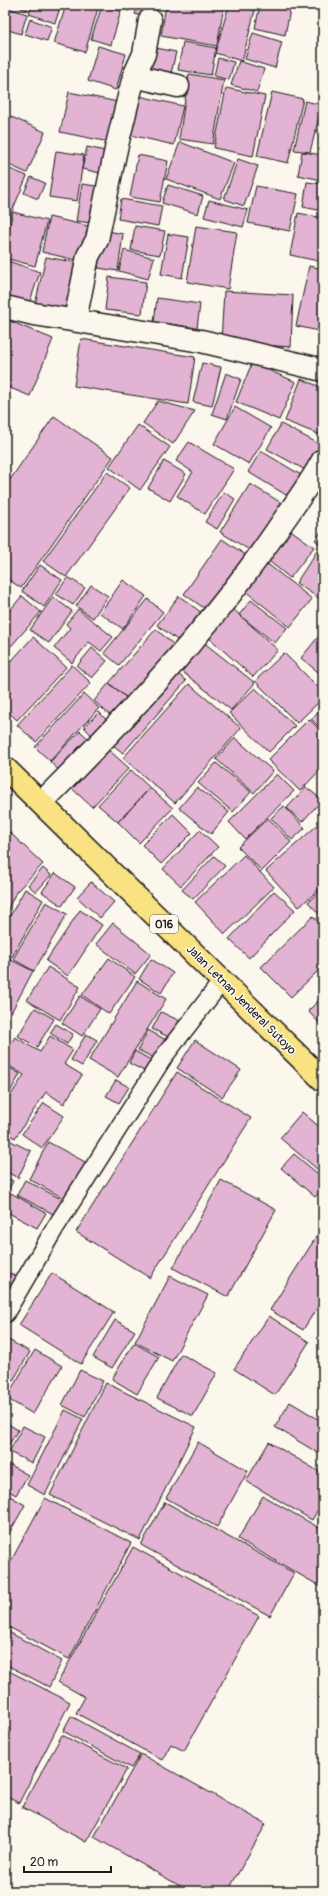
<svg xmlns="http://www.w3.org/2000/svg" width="328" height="1896" font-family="Pangolin,sans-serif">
<rect width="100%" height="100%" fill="#fbf7ec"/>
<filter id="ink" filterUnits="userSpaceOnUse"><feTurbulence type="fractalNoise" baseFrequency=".025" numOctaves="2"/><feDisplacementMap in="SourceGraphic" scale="8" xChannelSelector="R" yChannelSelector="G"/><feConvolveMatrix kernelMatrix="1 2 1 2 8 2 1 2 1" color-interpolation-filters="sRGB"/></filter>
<g filter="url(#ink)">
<!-- building -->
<path fill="#e3b3d3" stroke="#1c1c1c" d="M 12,5 L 29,5 L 27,10 Z
M 32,5 L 61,5 L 55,23 L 29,14 Z
M 66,5 L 99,5 L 85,52 L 54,43 Z
M 109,5 L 131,5 L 129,11 Z
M 138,5 L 158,5 L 153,20 L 135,14 Z
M 166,5 L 224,6 L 217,46 L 161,36 Z
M 229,5 L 255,10 L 242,61 L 215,53 Z
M 260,5 L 291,5 L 285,35 L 255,28 Z
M 102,6 L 121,11 L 111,45 L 91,39 Z
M 5,7 L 27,14 L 21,34 L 5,29 Z
M 30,19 L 52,27 L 47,41 L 25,34 Z
M 253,33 L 282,42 L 275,68 L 245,59 Z
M 183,42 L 216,48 L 211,75 L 178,70 Z
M 98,46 L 126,54 L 116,90 L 88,81 Z
M 151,47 L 176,52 L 170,78 L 145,73 Z
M 218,58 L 234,62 L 229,80 L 214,76 Z
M 239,61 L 264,69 L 257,92 L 231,85 Z
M 189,74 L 224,80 L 213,144 L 179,139 Z
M 226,88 L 265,96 L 253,156 L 214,148 Z
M 69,92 L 123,103 L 114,143 L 60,132 Z
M 272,92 L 303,99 L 288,163 L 257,156 Z
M 135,95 L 183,106 L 174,145 L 126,134 Z
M 305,101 L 322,105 L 310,152 L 294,150 Z
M 5,114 L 45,132 L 27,173 L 5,163 Z
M 180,142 L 234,163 L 220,199 L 166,179 Z
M 87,147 L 114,153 L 109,175 L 82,169 Z
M 56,151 L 84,155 L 77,201 L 49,197 Z
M 302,152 L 323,155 L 322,180 L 298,175 Z
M 138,155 L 168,161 L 160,202 L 130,197 Z
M 238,159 L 258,166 L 244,206 L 224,199 Z
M 5,167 L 27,176 L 5,228 Z
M 31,177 L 45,183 L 38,199 L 24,193 Z
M 307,182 L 323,184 L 323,211 L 303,207 Z
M 82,184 L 104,187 L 98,224 L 76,221 Z
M 168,185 L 203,196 L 198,214 L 162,203 Z
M 256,186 L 298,194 L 290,231 L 248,223 Z
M 121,199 L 162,206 L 158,226 L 118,219 Z
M 209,200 L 248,210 L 243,227 L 204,217 Z
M 13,212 L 47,221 L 35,266 L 5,258 L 5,243 Z
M 298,213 L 323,218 L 323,262 L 290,255 Z
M 49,217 L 92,227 L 84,262 L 42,252 Z
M 135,226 L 165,231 L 160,255 L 131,250 Z
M 196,226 L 237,232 L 228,289 L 187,282 Z
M 103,230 L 123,234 L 118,271 L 98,268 Z
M 168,234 L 189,237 L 182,278 L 161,274 Z
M 124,250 L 154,258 L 148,279 L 119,271 Z
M 46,257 L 84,264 L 73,316 L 34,309 Z
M 5,260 L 40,272 L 27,310 L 5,302 Z
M 309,266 L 323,269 L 323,332 L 296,326 Z
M 109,277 L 146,282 L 142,314 L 105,310 Z
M 224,291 L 293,295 L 291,347 L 221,342 Z
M 157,298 L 200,304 L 197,328 L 154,322 Z
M 5,319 L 53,339 L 30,396 L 5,386 Z
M 81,339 L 195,357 L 188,404 L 74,386 Z
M 202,363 L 221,367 L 212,406 L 193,402 Z
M 252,363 L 296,382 L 279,420 L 236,402 Z
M 226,373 L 241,379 L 227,419 L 212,414 Z
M 301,379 L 323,388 L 323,436 L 285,421 Z
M 158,401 L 195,411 L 173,444 L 143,423 Z
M 235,407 L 271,428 L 249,464 L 214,444 Z
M 54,416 L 113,457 L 21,588 L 5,577 L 5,487 Z
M 281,424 L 323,446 L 309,472 L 267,449 Z
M 138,425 L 170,447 L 140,490 L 109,467 Z
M 189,442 L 234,469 L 205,514 L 177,496 L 193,472 L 176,461 Z
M 261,451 L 301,475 L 288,496 L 248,472 Z
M 164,461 L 186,474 L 170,501 L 148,488 Z
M 107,472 L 130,488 L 66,577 L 43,561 Z
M 250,484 L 285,505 L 256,554 L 220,532 Z
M 224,492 L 235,499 L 217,529 L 205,522 Z
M 288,528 L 314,547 L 290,578 L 265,558 Z
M 323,529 L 323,546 L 315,540 Z
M 222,539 L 250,558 L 211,613 L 184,594 Z
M 317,551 L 323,555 L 323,601 L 296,583 Z
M 265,562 L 312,599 L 290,627 L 244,590 Z
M 40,565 L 62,580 L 44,607 L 22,591 Z
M 68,577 L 85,588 L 73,605 L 56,594 Z
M 123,580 L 146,596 L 123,629 L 100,613 Z
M 91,585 L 108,596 L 93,618 L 76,606 Z
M 22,596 L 41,612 L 5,653 L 5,616 Z
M 179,596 L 206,616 L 184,645 L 157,625 Z
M 53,597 L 72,611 L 49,643 L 30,630 Z
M 148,599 L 163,612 L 119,665 L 104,653 Z
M 251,600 L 287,628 L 275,643 L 239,615 Z
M 232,608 L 278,650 L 253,677 L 206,635 Z
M 78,609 L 113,637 L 101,651 L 89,642 L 72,663 L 54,648 L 70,628 L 66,624 Z
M 156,629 L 181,651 L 135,705 L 109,683 Z
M 323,631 L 323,676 L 301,658 Z
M 33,637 L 66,667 L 17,720 L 5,709 L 5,668 Z
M 198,638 L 255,683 L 231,710 L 175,666 Z
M 92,648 L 107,661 L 92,678 L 77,666 Z
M 284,653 L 323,692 L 323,698 L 297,723 L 255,681 Z
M 72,665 L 91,683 L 36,742 L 17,725 Z
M 172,668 L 186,681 L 123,753 L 108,741 Z
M 109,683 L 135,705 L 119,723 L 94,701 Z
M 189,684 L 241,728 L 175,803 L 123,758 Z
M 255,688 L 295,726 L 269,752 L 229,713 Z
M 84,694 L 99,708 L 50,761 L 35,747 Z
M 323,707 L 323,731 L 311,719 Z
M 99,712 L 114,728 L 99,743 L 84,727 Z
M 309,719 L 323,733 L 323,767 L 300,791 L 268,760 Z
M 80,731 L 95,745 L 65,776 L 50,762 Z
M 235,738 L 273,771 L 254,793 L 216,759 Z
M 103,745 L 129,768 L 92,807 L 66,783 Z
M 216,763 L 251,792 L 233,812 L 198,783 Z
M 131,770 L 150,788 L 118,822 L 98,805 Z
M 277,774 L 294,791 L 245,839 L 229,822 Z
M 197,787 L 229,812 L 211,834 L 179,808 Z
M 306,787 L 322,800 L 302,822 L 287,808 Z
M 150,788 L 173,808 L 139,843 L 118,822 Z
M 284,806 L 305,828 L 292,840 L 271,818 Z
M 173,814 L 192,833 L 161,864 L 142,845 Z
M 268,818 L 291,842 L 262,871 L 238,847 Z
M 323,820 L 323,886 L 299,907 L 266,871 Z
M 5,828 L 43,864 L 16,892 L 5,915 Z
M 200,830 L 218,847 L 181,886 L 163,869 Z
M 244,855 L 274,887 L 225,934 L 195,902 Z
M 214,856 L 225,866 L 193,899 L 182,890 Z
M 43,868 L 51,875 L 36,892 L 28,885 Z
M 55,873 L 75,887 L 62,906 L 42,892 Z
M 91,882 L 114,902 L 100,918 L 77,897 Z
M 323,888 L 323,918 L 308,902 Z
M 25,889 L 43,900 L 12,957 L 5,953 L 5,925 Z
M 274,891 L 295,910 L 249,958 L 229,939 Z
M 46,902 L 67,914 L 34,971 L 13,959 Z
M 80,910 L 102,925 L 68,976 L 46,961 Z
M 313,916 L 323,927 L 323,966 L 291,997 L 261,967 Z
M 113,923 L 151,954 L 135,974 L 96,944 Z
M 5,957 L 11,960 L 5,971 Z
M 109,958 L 135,977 L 109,1014 L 82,995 Z
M 151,959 L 173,973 L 161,993 L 139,979 Z
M 11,960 L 33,971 L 5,1024 L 5,971 Z
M 48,967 L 80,987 L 60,1020 L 27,1000 Z
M 137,981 L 166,999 L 118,1077 L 89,1060 Z
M 80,996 L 100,1009 L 82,1036 L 62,1023 Z
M 323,996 L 323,1027 L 308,1011 Z
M 35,1008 L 54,1019 L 37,1047 L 18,1036 Z
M 161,1012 L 180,1021 L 171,1038 L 152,1029 Z
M 56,1024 L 73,1034 L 67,1044 L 50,1033 Z
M 148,1030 L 166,1040 L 156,1059 L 138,1050 Z
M 86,1034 L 97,1040 L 82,1066 L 71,1060 Z
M 50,1036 L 73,1050 L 64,1064 L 82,1075 L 64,1104 L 46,1092 L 15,1138 L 5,1132 L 5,1104 L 24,1075 L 5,1063 L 5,1053 L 15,1037 L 40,1052 Z
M 195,1040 L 241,1070 L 222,1097 L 177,1068 Z
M 135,1051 L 154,1062 L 148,1073 L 129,1063 Z
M 5,1065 L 20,1074 L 10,1092 L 5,1089 Z
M 177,1072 L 251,1118 L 150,1278 L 76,1232 Z
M 116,1080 L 129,1087 L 119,1103 L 106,1096 Z
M 44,1103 L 64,1116 L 42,1148 L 22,1134 Z
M 302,1112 L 323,1130 L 323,1174 L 280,1138 Z
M 5,1138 L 31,1151 L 18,1178 L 5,1171 Z
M 48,1142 L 87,1163 L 67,1200 L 29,1179 Z
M 294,1154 L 323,1178 L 323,1188 L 315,1197 L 281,1168 Z
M 5,1177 L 13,1181 L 5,1196 Z
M 25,1180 L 63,1200 L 55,1215 L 17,1195 Z
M 221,1180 L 276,1210 L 228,1297 L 173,1268 Z
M 11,1193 L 46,1213 L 37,1228 L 5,1211 L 5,1204 Z
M 323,1226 L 323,1298 L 303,1330 L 270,1310 Z
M 5,1271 L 19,1278 L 5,1303 Z
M 52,1273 L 114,1312 L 81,1364 L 19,1325 Z
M 170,1276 L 208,1295 L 172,1361 L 135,1342 Z
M 269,1316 L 309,1342 L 275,1395 L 234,1369 Z
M 115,1320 L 135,1331 L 112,1368 L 93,1357 Z
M 5,1338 L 30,1352 L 5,1394 Z
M 134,1343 L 159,1357 L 137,1394 L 112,1379 Z
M 35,1350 L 62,1366 L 33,1414 L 6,1398 Z
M 181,1354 L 217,1373 L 193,1416 L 157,1398 Z
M 80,1370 L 103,1381 L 85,1417 L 62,1405 Z
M 106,1383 L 196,1427 L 140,1540 L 50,1495 Z
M 290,1402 L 323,1422 L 323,1456 L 275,1427 Z
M 65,1410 L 83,1419 L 45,1495 L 27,1485 Z
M 5,1422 L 18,1430 L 5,1451 Z
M 23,1426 L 45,1437 L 32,1463 L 9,1452 Z
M 198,1442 L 248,1471 L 217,1527 L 166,1498 Z
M 269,1442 L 323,1474 L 323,1501 L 312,1520 L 246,1481 Z
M 5,1462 L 28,1475 L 16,1495 L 5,1489 Z
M 5,1493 L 25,1505 L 7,1537 L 5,1536 Z
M 263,1496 L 323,1530 L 323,1588 L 238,1539 Z
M 45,1498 L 131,1543 L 69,1659 L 5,1625 L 5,1572 Z
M 165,1502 L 294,1573 L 270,1616 L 141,1545 Z
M 133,1547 L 259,1616 L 184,1751 L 171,1744 L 162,1760 L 76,1713 L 85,1697 L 58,1682 Z
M 5,1630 L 62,1661 L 49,1687 L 5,1664 Z
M 5,1669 L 70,1702 L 19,1803 L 5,1796 Z
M 71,1716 L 140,1754 L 131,1768 L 63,1731 Z
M 62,1735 L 127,1769 L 86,1842 L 22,1807 Z
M 141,1754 L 266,1824 L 228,1891 L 189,1891 L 94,1837 Z"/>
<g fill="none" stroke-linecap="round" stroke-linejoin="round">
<defs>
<path id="lane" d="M 5,1314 L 55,1228 L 165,1055 L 222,981"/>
<path id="street" d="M 134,76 L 178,86
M 5,307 L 34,314 L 201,341 L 323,370
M 75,320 L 88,256 L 97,240 L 116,149 L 134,76 L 144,54 L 150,20
M 41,803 C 125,719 207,632 275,533 C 291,509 309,486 323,460"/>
<path id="primary" d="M 5,768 L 323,1080"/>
</defs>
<!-- lane casing -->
<use href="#lane" stroke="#1c1c1c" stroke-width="20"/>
<!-- street casing -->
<use href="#street" stroke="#1c1c1c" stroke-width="25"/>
<!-- primary casing -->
<use href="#primary" stroke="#1c1c1c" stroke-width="25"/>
<!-- lane -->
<use href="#lane" stroke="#fbf7ec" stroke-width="17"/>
<!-- street -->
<use href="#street" stroke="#fbf7ec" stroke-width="22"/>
<!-- primary -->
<use href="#primary" stroke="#f8e281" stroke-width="22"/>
</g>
</g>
<g text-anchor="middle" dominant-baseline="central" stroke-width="3" stroke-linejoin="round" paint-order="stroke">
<!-- shield labels -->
<rect fill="#fbf7ec" stroke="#5f5e5a" stroke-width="1" x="150" y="915" width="28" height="18" rx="3"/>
<g font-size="11" font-weight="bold" fill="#1c1c1c">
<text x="164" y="924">016</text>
</g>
<!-- street labels -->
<g font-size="12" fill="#1c1c1c" stroke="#fbf7ec">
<text transform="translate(241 1000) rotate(45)">Jalan Letnan Jenderal Sutoyo</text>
</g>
</g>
<!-- margin -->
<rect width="328" height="1896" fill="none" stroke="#fbf7ec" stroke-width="20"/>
<rect x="10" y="10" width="308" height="1876" fill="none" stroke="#1c1c1c" stroke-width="1.5" filter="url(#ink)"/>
<!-- scale -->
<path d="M24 1866v6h87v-6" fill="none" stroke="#1c1c1c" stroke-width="2"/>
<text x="30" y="1866" font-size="12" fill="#1c1c1c" stroke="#fbf7ec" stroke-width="3" paint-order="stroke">20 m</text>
</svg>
